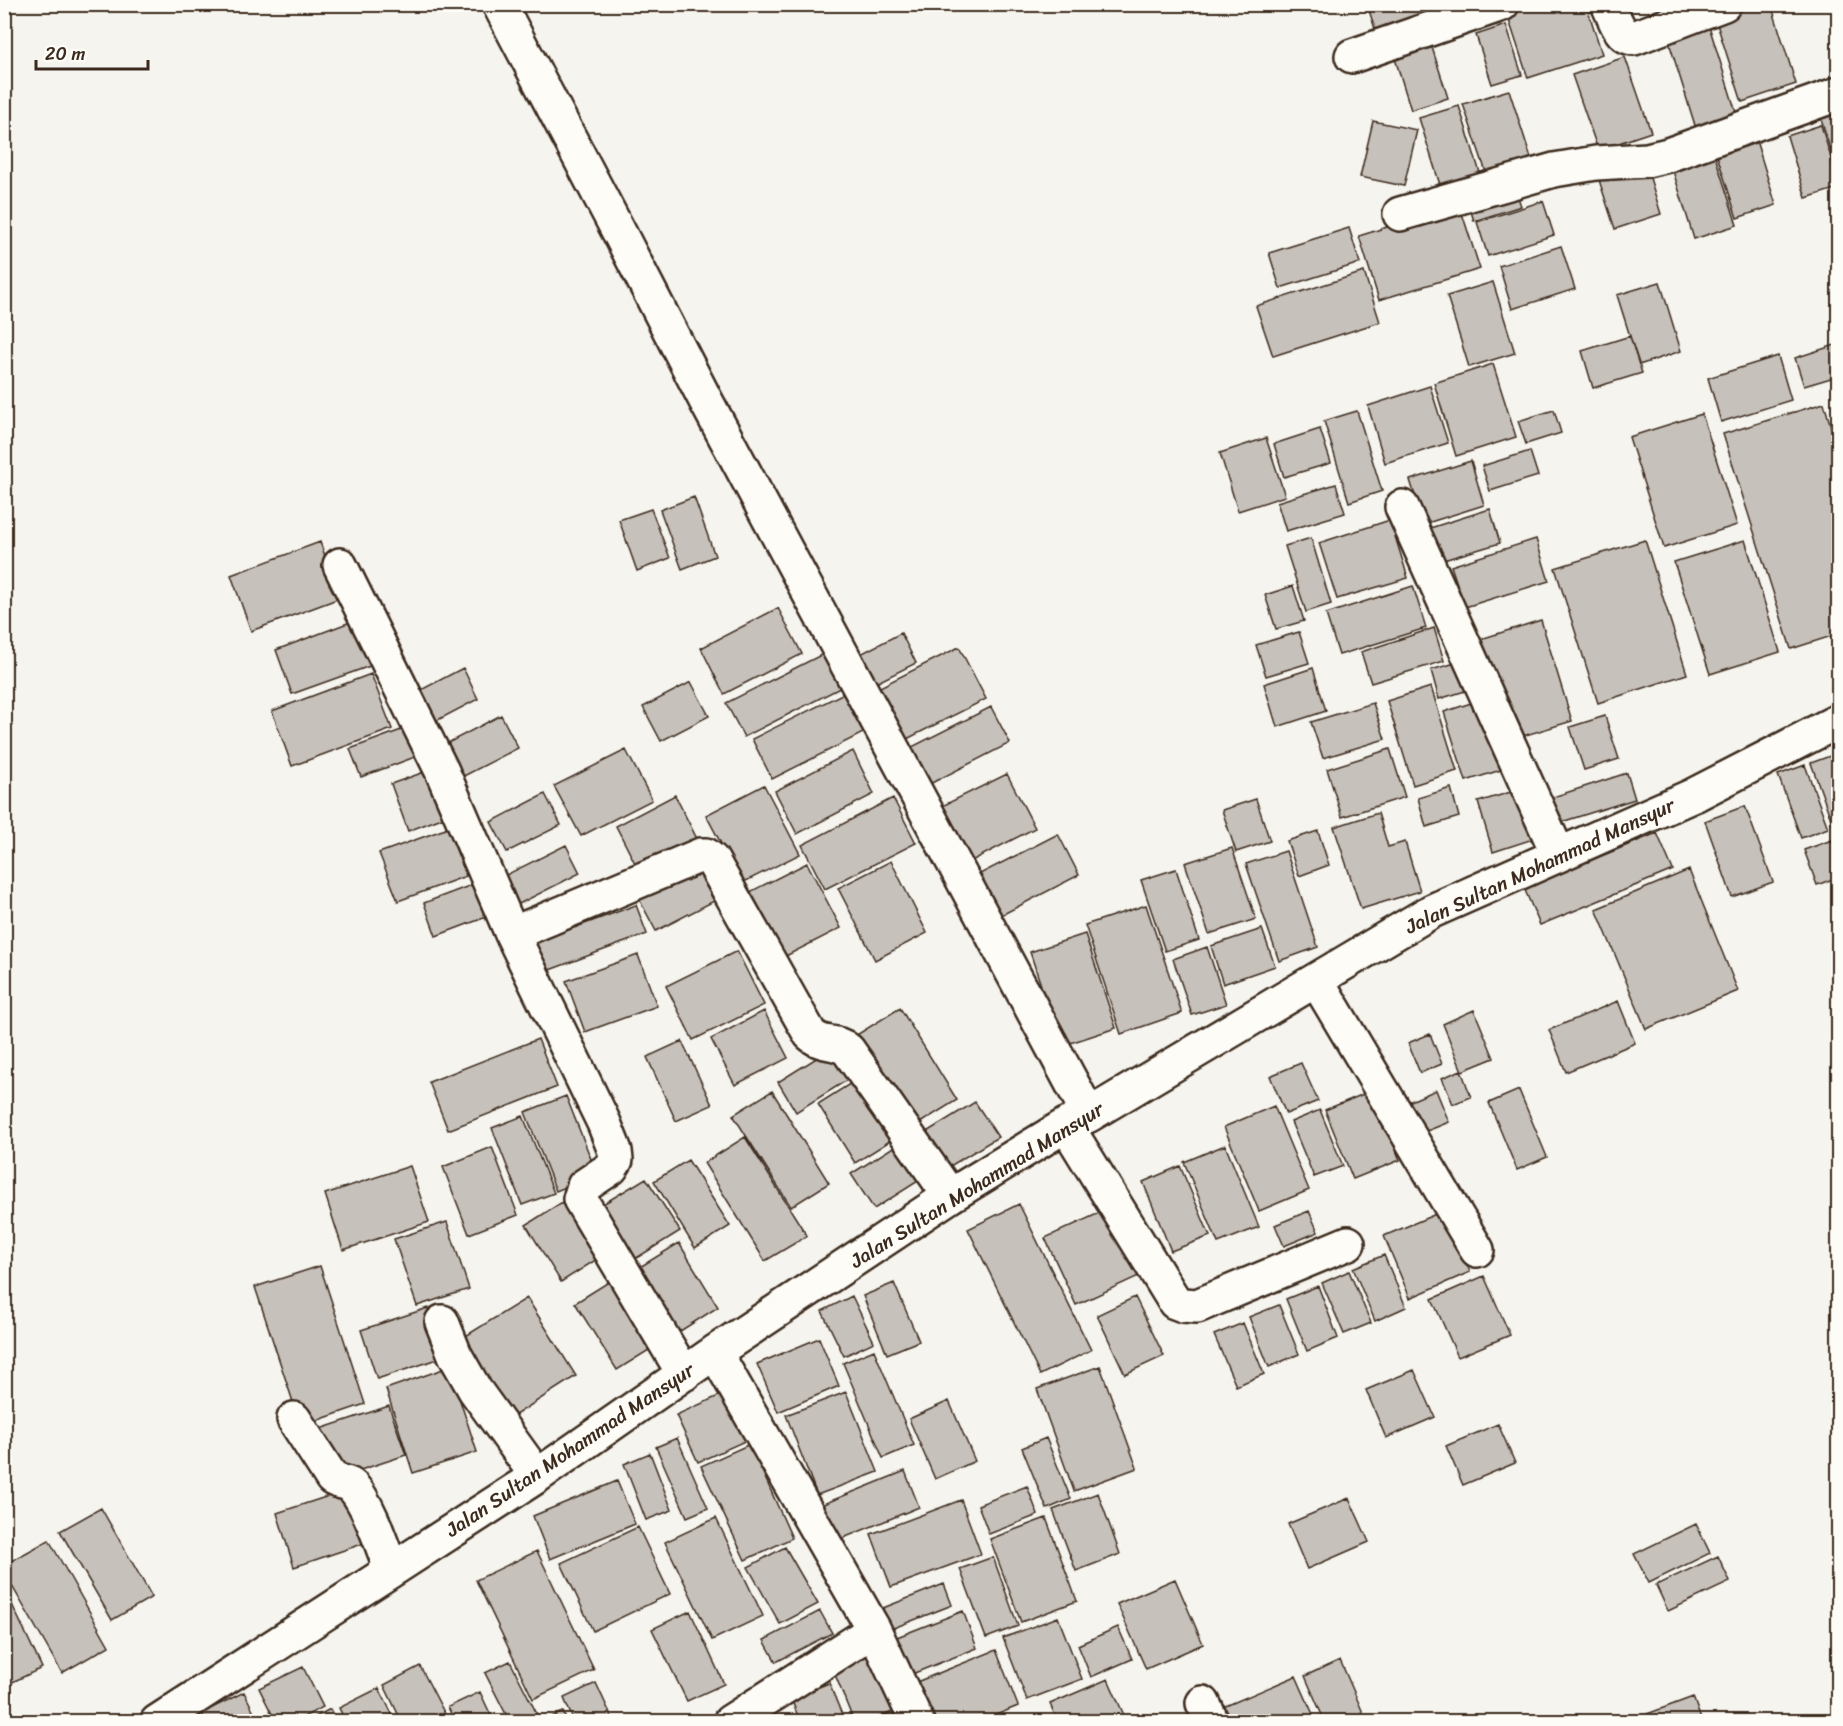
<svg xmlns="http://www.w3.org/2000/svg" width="1843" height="1726" font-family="Sriracha,sans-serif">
<rect width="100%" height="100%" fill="#f5f4ee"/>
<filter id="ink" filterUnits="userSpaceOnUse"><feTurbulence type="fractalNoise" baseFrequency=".0167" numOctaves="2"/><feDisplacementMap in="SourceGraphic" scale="12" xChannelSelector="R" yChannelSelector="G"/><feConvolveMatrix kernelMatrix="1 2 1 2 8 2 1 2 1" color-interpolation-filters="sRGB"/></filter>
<g filter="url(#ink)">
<!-- building -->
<path fill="#c7c1bb" stroke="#3b2a1e" stroke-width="1.5" d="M 1367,4 L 1448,4 L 1449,9 L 1376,32 Z
M 1526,4 L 1586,4 L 1602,54 L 1528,78 L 1506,11 Z
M 1757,4 L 1771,4 L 1796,84 L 1742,102 L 1715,18 Z
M 1506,25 L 1522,75 L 1492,84 L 1476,35 Z
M 1709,26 L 1740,125 L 1699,138 L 1668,39 Z
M 1430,41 L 1448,98 L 1411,110 L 1393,52 Z
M 1625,57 L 1651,132 L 1598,150 L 1572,75 Z
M 1509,90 L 1533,164 L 1488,178 L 1463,104 Z
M 1838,103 L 1838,175 L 1818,109 Z
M 1459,106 L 1481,176 L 1441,188 L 1419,118 Z
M 1373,121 L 1417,130 L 1404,186 L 1360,177 Z
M 1821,125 L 1838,181 L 1838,188 L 1806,198 L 1787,136 Z
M 1754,134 L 1776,205 L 1737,218 L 1714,146 Z
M 1712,147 L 1737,225 L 1694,239 L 1670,161 Z
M 1646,165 L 1661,214 L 1615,229 L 1599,180 Z
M 1513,183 L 1521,206 L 1474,221 L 1467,198 Z
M 1543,201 L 1554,235 L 1488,256 L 1477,222 Z
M 1459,204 L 1480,269 L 1379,300 L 1359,236 Z
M 1349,228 L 1360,263 L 1280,288 L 1269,253 Z
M 1561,246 L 1575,289 L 1512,309 L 1499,266 Z
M 1364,272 L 1380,322 L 1273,356 L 1256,306 Z
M 1493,282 L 1515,353 L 1469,367 L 1447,296 Z
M 1660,282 L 1681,351 L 1639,365 L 1617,295 Z
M 1630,336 L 1642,373 L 1593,388 L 1582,351 Z
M 1838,344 L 1838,376 L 1804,386 L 1795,358 Z
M 1778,356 L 1791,400 L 1721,422 L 1708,378 Z
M 1493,364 L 1516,437 L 1456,456 L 1434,383 Z
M 1430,386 L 1448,443 L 1385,463 L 1368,406 Z
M 1824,403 L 1838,451 L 1838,634 L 1791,649 L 1723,434 Z
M 1554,410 L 1561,433 L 1526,444 L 1518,421 Z
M 1357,411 L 1382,491 L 1349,502 L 1324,421 Z
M 1702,414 L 1737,525 L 1664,548 L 1629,437 Z
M 1320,429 L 1331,463 L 1284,477 L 1274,444 Z
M 1266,438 L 1285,496 L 1238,511 L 1220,453 Z
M 1530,451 L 1538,476 L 1490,491 L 1482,466 Z
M 1471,461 L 1484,505 L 1424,524 L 1410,480 Z
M 1336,484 L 1345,513 L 1286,531 L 1277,502 Z
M 694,497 L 715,556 L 682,569 L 660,510 Z
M 651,509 L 670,558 L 637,571 L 619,520 Z
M 1490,509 L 1500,543 L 1437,562 L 1427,529 Z
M 1390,520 L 1408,578 L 1337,599 L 1319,543 Z
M 1311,538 L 1331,604 L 1306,612 L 1285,546 Z
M 1536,539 L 1549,581 L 1465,607 L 1451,566 Z
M 1645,540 L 1687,674 L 1598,703 L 1555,568 Z
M 1745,540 L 1780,652 L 1710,674 L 1674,562 Z
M 320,542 L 340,598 L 251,631 L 231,575 Z
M 1293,586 L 1304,621 L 1276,629 L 1265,595 Z
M 1413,586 L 1426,628 L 1339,655 L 1326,614 Z
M 778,608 L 802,654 L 724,694 L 701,648 Z
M 1541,620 L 1572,721 L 1513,739 L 1481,639 Z
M 353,621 L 370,666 L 292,694 L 276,650 Z
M 1434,628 L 1444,661 L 1371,683 L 1361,652 Z
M 1299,632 L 1309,663 L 1266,676 L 1256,645 Z
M 901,633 L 916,663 L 864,689 L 849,660 Z
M 959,647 L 986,699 L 901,742 L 874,690 Z
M 823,654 L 840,688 L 744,737 L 726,703 Z
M 1466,660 L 1475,688 L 1439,699 L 1431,670 Z
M 463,668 L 478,699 L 434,722 L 419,691 Z
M 1313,668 L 1326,711 L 1277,727 L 1264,684 Z
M 371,674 L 392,729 L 292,766 L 272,711 Z
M 691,682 L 709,716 L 661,741 L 643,707 Z
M 1431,687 L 1457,771 L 1413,785 L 1387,701 Z
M 848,691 L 869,730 L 772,779 L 752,739 Z
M 1483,699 L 1504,769 L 1466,781 L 1444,712 Z
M 1373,703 L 1385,739 L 1323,758 L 1311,722 Z
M 991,707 L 1010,743 L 920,789 L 902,752 Z
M 501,715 L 518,748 L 458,779 L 442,746 Z
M 1605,716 L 1619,759 L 1584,770 L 1570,727 Z
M 404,729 L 415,757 L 361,777 L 350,749 Z
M 1390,749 L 1405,797 L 1342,817 L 1327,769 Z
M 626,750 L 652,800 L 581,836 L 554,786 Z
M 853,751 L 874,794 L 797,834 L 775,791 Z
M 1838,753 L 1838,839 L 1811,763 Z
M 1805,765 L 1828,828 L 1801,838 L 1778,775 Z
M 430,770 L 447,816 L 408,831 L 391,784 Z
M 1627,773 L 1635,799 L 1555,824 L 1547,799 Z
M 1007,774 L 1035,828 L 962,866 L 934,810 Z
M 764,785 L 800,854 L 742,883 L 706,815 Z
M 1451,788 L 1459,817 L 1426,827 L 1418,798 Z
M 1524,788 L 1539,837 L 1493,852 L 1478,802 Z
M 545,794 L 561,825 L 507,852 L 491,822 Z
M 675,795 L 698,841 L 639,871 L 616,826 Z
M 893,798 L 916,843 L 825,889 L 802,845 Z
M 1256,799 L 1270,841 L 1236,852 L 1222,810 Z
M 1745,806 L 1773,882 L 1732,897 L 1705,821 Z
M 1378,813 L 1388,847 L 1405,842 L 1420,891 L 1361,909 L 1334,827 Z
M 448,828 L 466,876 L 398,901 L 379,853 Z
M 1318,831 L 1329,865 L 1299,876 L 1287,841 Z
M 1657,833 L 1673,870 L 1540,925 L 1524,888 Z
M 1058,834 L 1079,875 L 988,922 L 968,880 Z
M 1832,840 L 1838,858 L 1838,877 L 1817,885 L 1804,850 Z
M 566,845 L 580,873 L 511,908 L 496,880 Z
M 1232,848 L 1256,919 L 1209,934 L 1185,863 Z
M 1286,851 L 1318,947 L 1279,961 L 1246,864 Z
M 891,861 L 927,933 L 875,960 L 838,888 Z
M 807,863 L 841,928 L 774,962 L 740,897 Z
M 696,867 L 714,901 L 656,931 L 638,897 Z
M 1176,869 L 1199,940 L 1165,951 L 1141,880 Z
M 1689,870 L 1738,991 L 1646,1029 L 1596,909 Z
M 477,883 L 489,916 L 436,936 L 424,903 Z
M 1838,891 L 1838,912 L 1832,893 Z
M 636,905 L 647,934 L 544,972 L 533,943 Z
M 1146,905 L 1182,1013 L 1121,1034 L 1085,925 Z
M 1262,929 L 1275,966 L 1223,984 L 1211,946 Z
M 1085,934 L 1116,1028 L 1061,1046 L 1030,952 Z
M 1207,947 L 1226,1004 L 1192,1015 L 1173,959 Z
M 737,951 L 764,1005 L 693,1040 L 666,986 Z
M 638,955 L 657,1006 L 585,1032 L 566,981 Z
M 1618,1001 L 1635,1043 L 1566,1072 L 1549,1030 Z
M 900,1008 L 957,1100 L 912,1128 L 855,1036 Z
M 1474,1010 L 1494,1058 L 1462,1071 L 1443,1024 Z
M 764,1011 L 788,1058 L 735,1085 L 711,1039 Z
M 1430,1034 L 1442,1064 L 1420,1073 L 1408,1043 Z
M 538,1039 L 557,1087 L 448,1130 L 429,1082 Z
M 682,1041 L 712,1105 L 676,1121 L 647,1057 Z
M 834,1047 L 852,1077 L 796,1112 L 778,1082 Z
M 1301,1063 L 1318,1101 L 1286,1114 L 1270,1076 Z
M 1461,1070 L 1471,1097 L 1453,1104 L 1442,1078 Z
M 856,1080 L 893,1139 L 855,1163 L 818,1104 Z
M 1436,1090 L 1449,1122 L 1417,1135 L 1404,1104 Z
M 1519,1090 L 1547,1157 L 1517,1170 L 1489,1103 Z
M 772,1091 L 829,1183 L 791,1207 L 733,1115 Z
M 1371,1091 L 1400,1160 L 1353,1179 L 1325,1110 Z
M 566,1096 L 597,1174 L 556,1191 L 525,1112 Z
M 975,1102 L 998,1137 L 942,1171 L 920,1136 Z
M 1274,1106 L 1309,1190 L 1259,1211 L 1224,1127 Z
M 1320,1110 L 1343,1166 L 1314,1177 L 1291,1122 Z
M 523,1116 L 554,1193 L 522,1205 L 492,1128 Z
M 745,1137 L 807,1236 L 765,1261 L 704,1163 Z
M 901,1142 L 923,1178 L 874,1209 L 851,1174 Z
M 1225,1145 L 1259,1227 L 1218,1243 L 1184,1162 Z
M 492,1147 L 518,1215 L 469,1234 L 443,1167 Z
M 688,1160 L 730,1226 L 695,1248 L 654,1181 Z
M 410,1166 L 429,1222 L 343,1250 L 325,1194 Z
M 1180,1166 L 1210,1236 L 1171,1251 L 1143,1182 Z
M 646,1178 L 680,1231 L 627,1264 L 593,1210 Z
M 567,1199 L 602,1256 L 561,1282 L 526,1225 Z
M 1019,1204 L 1091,1350 L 1040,1375 L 968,1229 Z
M 1110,1208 L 1141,1275 L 1076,1305 L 1045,1238 Z
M 1309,1211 L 1318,1232 L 1284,1246 L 1275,1225 Z
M 1443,1211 L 1470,1272 L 1410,1298 L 1384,1236 Z
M 447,1222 L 469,1289 L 417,1306 L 394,1239 Z
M 679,1243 L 718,1307 L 671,1337 L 630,1273 Z
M 1384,1255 L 1406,1307 L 1375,1321 L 1353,1268 Z
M 320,1266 L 365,1404 L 301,1426 L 255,1287 Z
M 1349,1271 L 1371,1323 L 1344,1334 L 1322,1283 Z
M 1484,1276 L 1510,1335 L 1458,1357 L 1432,1299 Z
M 615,1278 L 657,1345 L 617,1370 L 575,1303 Z
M 894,1283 L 919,1341 L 887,1354 L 863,1296 Z
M 1318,1286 L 1338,1338 L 1307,1351 L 1286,1299 Z
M 852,1296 L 874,1342 L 844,1356 L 822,1311 Z
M 1135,1297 L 1164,1356 L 1125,1374 L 1097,1315 Z
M 527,1298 L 576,1376 L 506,1421 L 456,1342 Z
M 1279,1305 L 1299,1354 L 1269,1367 L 1249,1317 Z
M 428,1308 L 444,1357 L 377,1379 L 361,1330 Z
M 1243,1323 L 1264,1374 L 1236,1386 L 1214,1335 Z
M 819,1338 L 839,1386 L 778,1412 L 757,1364 Z
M 874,1350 L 914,1445 L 883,1458 L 843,1363 Z
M 1100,1366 L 1137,1468 L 1074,1491 L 1037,1389 Z
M 449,1367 L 477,1452 L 413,1473 L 386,1389 Z
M 1414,1370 L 1435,1417 L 1386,1438 L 1366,1390 Z
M 846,1392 L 878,1472 L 817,1495 L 786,1415 Z
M 723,1394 L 745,1441 L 698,1462 L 676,1415 Z
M 949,1401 L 975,1461 L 935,1479 L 909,1419 Z
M 389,1406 L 406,1455 L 336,1478 L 320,1429 Z
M 1498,1424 L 1515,1463 L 1463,1485 L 1446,1446 Z
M 677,1438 L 708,1508 L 687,1517 L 656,1447 Z
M 1046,1438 L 1071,1499 L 1047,1509 L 1022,1448 Z
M 750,1444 L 792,1538 L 745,1560 L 701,1466 Z
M 650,1453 L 672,1510 L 646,1520 L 624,1464 Z
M 905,1471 L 919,1507 L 836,1541 L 821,1505 Z
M 617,1481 L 635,1524 L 550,1559 L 533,1516 Z
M 1027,1486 L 1038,1515 L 989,1534 L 978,1505 Z
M 347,1490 L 365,1543 L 294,1567 L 277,1513 Z
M 1098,1493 L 1120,1554 L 1076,1571 L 1053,1510 Z
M 1349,1498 L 1369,1542 L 1307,1569 L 1288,1524 Z
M 961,1500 L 981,1554 L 891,1587 L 871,1534 Z
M 101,1508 L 152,1597 L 112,1620 L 60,1531 Z
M 716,1518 L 763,1616 L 712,1640 L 665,1542 Z
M 1046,1518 L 1077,1601 L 1021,1622 L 990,1539 Z
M 1696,1524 L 1710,1553 L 1649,1583 L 1634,1554 Z
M 638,1527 L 670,1594 L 593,1631 L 561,1563 Z
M 49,1540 L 109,1646 L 62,1673 L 4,1572 L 4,1565 Z
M 785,1547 L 818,1604 L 780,1624 L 748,1567 Z
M 537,1551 L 594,1670 L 533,1699 L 476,1580 Z
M 1718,1556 L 1730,1582 L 1668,1611 L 1656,1585 Z
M 993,1557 L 1018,1626 L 986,1638 L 960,1569 Z
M 1175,1579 L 1203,1644 L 1146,1669 L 1117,1604 Z
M 944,1584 L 952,1605 L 886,1631 L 878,1610 Z
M 8,1596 L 42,1668 L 4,1686 L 4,1598 Z
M 690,1611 L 724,1684 L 687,1701 L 652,1629 Z
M 820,1611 L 832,1633 L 776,1662 L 764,1640 Z
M 963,1611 L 977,1648 L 907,1676 L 892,1639 Z
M 1058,1617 L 1082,1679 L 1027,1700 L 1003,1638 Z
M 1118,1627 L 1132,1659 L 1091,1677 L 1078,1645 Z
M 996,1650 L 1018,1706 L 979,1722 L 923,1722 L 909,1685 Z
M 872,1651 L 895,1711 L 867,1722 L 854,1722 L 832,1667 Z
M 1340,1660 L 1364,1715 L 1348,1722 L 1325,1722 L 1305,1676 Z
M 510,1661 L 537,1714 L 522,1722 L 510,1722 L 485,1673 Z
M 420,1666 L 449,1722 L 402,1722 L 384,1685 Z
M 303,1667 L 323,1707 L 294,1722 L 276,1722 L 259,1688 Z
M 1296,1676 L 1316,1721 L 1226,1722 L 1221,1708 Z
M 1108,1679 L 1127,1722 L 1058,1722 L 1050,1704 Z
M 596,1683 L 614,1722 L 574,1722 L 564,1698 Z
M 829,1683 L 845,1722 L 800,1722 L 791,1698 Z
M 379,1688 L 396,1722 L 346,1722 L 339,1708 Z
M 244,1692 L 259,1722 L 206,1722 L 202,1713 Z
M 480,1692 L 494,1722 L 455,1722 L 448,1707 Z
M 1693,1697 L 1702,1722 L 1641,1722 L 1639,1717 Z
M 330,1709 L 337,1722 L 306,1722 Z
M 563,1712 L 567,1722 L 541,1722 Z
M 783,1715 L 786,1722 L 766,1722 Z"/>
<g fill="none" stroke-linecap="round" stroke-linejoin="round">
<defs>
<path id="minor" d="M 499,4 L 621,236 L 706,401 L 1089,1115
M 1608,4 C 1614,16 1619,38 1634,38 L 1724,4
M 1352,56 L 1502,4
M 1400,214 L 1554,170 L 1596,163 L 1647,160 L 1668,155 L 1838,94
M 1402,507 L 1558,854
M 340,565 L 442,771 L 512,934 L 701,855 L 706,855 L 712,860 L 810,1034 C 824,1047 835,1039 848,1050 L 950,1196
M 512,934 L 604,1123 L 615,1151 L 616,1160 L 611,1168 L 584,1186 L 580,1199 L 684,1374
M 1317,981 L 1477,1250
M 1066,1125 L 1175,1302 L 1183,1305 L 1197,1306 L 1348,1243
M 442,1322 L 455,1355 L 475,1390 L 537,1476
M 715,1352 L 874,1630 L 917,1722
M 294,1419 L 332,1478 C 339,1483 347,1481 353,1487 C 369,1505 382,1546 391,1569
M 1203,1703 L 1212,1722
M 157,1722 L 537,1476 L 715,1352 L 950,1196 L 1066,1125 L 1089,1115 L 1432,911 L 1694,795 L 1838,721
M 730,1722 L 874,1630"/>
</defs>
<!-- minor casing -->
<use href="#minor" stroke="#3b2a1e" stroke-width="38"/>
<!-- minor -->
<use href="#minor" stroke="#fdfcf7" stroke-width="33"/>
</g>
</g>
<g text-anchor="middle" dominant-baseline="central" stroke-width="4.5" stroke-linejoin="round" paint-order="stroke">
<!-- street labels -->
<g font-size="20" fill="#3b2a1e" stroke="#fdfcf7">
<text transform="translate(1540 866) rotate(-25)">Jalan Sultan Mohammad Mansyur</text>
<text transform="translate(977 1185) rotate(-32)">Jalan Sultan Mohammad Mansyur</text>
<text transform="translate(570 1450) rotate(-34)">Jalan Sultan Mohammad Mansyur</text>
</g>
</g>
<!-- margin -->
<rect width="1843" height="1726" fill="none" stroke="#fdfcf7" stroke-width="24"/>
<rect x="12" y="12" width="1819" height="1702" fill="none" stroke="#3b2a1e" stroke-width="2" filter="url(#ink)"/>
<!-- scale -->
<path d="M36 60v9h112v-9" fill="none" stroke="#3b2a1e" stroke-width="3"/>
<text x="45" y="60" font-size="18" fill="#3b2a1e" stroke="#fdfcf7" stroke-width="4.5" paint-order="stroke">20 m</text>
</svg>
